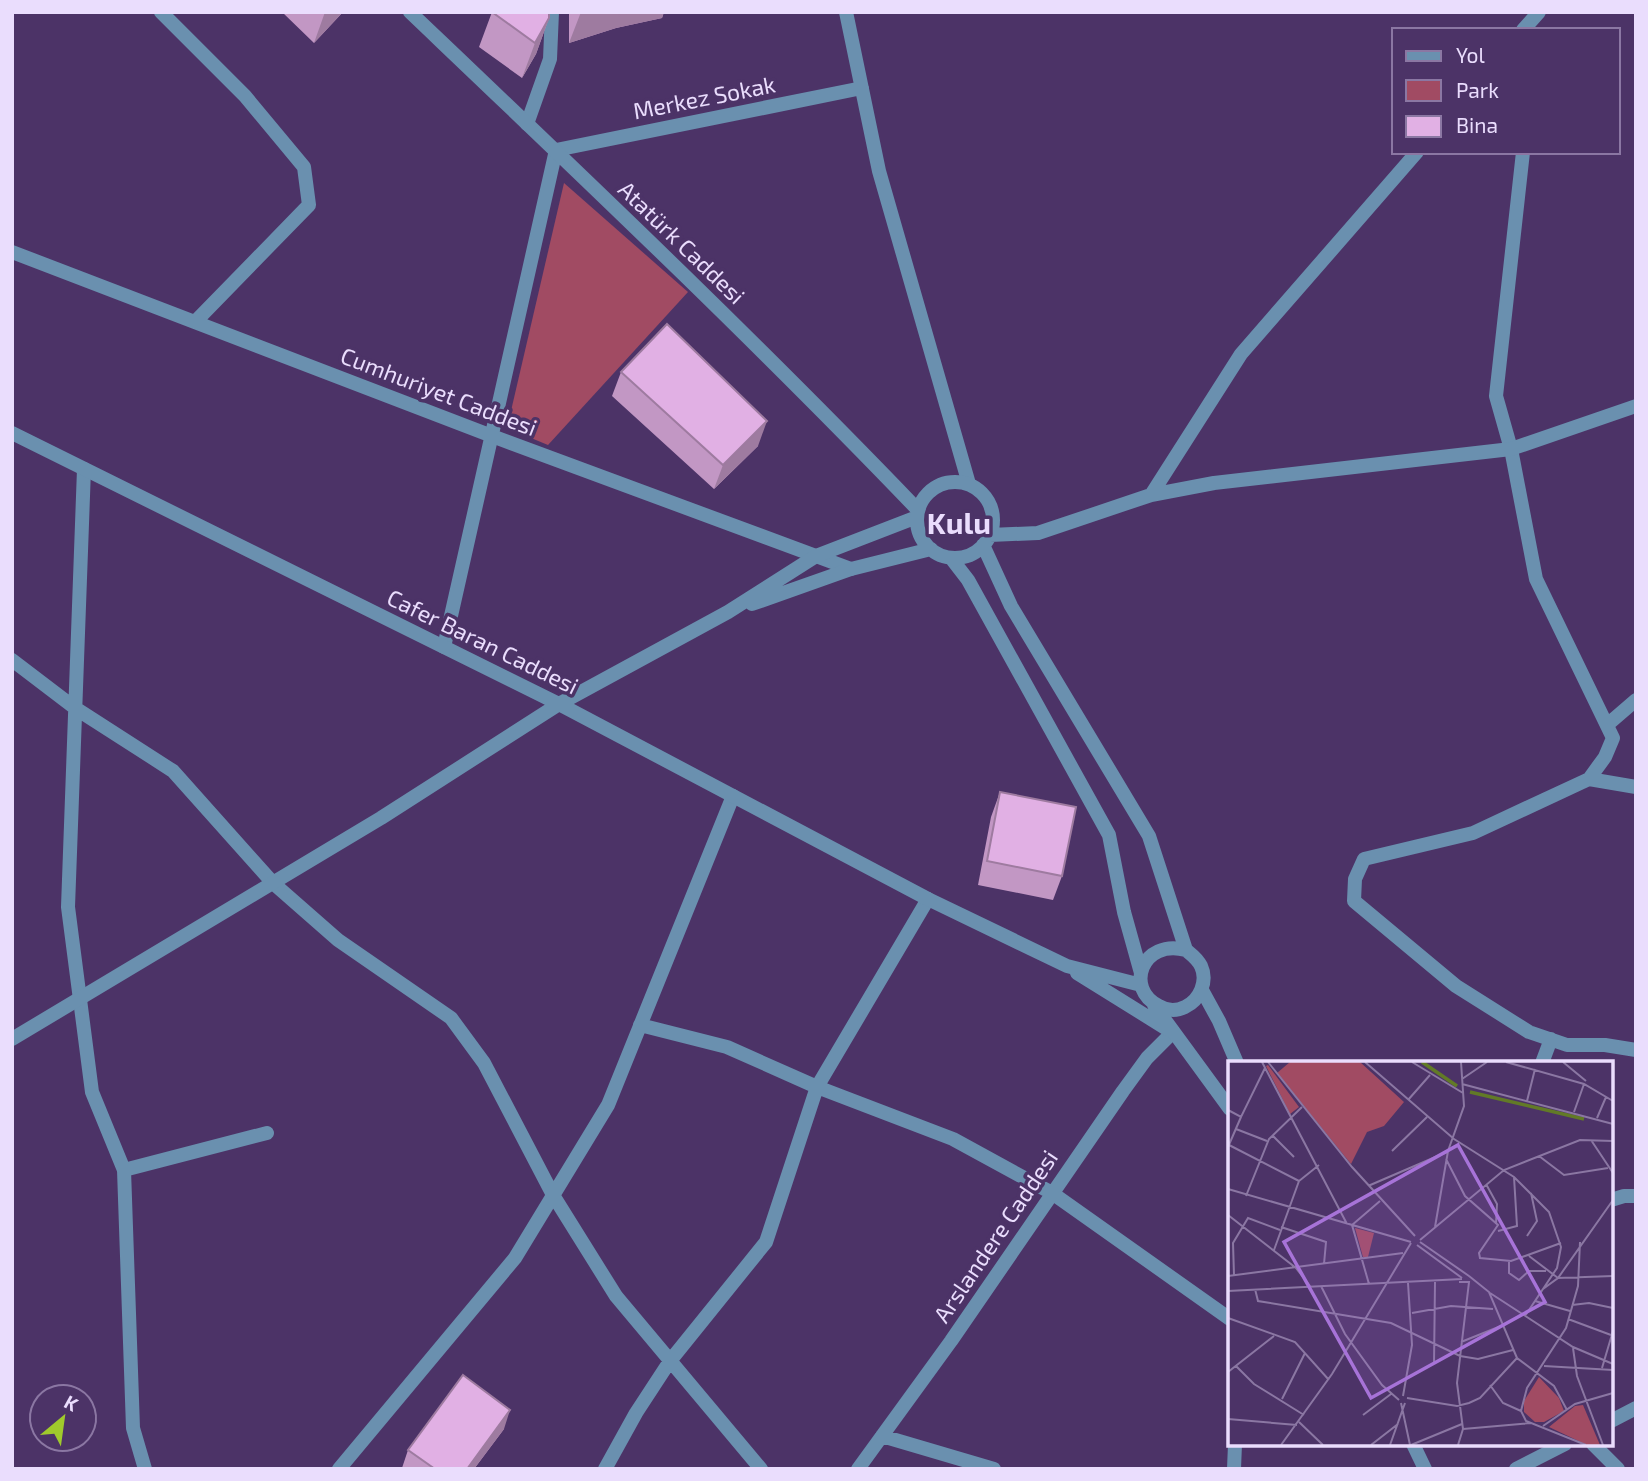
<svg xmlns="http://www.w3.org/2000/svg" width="1648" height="1481" font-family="'Exo 2',sans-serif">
<rect width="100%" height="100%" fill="#4c3367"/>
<!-- green -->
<path fill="#a14b63" d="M 564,183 L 688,292 L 548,445 L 507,428 Z"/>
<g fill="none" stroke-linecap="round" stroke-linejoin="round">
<!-- minor -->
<path stroke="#6a90af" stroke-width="14" d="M 161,12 L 245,96 L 304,167 L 309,205 L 195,322
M 846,12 L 879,171 L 969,484
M 527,124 L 550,59 L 552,12
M 1523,152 L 1496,396 L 1511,449 L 1536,579 L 1613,738 L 1605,757 L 1589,779 L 1473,833 L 1364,859 L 1355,879 L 1354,901 L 1456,986 L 1529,1032 L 1567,1045 L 1605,1045 L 1636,1050
M 12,252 L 492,436 L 851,569
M 84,469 L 68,907 L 92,1092 L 124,1170 L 133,1428 L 145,1469
M 444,647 L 556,150 L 862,88
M 12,660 L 75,708 L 173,771 L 273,883 L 338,940 L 451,1018 L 484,1063 L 553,1195 L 616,1296 L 761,1469
M 1607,725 L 1636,700
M 1589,779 L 1636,787
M 640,1025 L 727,1047 L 817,1087 L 953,1139 L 1052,1193 L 1230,1319
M 1542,1063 L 1551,1039
M 124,1170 L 267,1133
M 1611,1200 L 1624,1196 L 1636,1196
M 882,1436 L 994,1469
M 1593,1444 L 1618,1469
M 339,1469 L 515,1258 L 608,1105 L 733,796
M 605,1469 L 636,1413 L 670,1361 L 766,1242 L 817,1087 L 928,899
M 858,1469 L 951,1341 L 1123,1091 L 1147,1058 L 1173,1032
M 1234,1469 L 1235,1444"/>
<!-- tertiary -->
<path stroke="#6a90af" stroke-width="14" d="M 410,12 C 582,176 754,339 918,510
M 1523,30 L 1539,12
M 12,433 L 559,704 L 928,899 L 1067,966 L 1141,985
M917 520a38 38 0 1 1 76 0a38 38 0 1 1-76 0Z
M 1151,495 L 1241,354 L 1417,152
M 990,535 L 1038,533 L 1151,495 L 1214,483 L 1511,449 L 1636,406
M 983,545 L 1011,606 L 1149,836 L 1186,950 C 1192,955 1197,958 1201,966 C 1208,981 1200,1000 1185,1007 C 1177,1011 1167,1011 1159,1006 C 1124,989 1142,938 1186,950
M 951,558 L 968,580 L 1109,835 L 1124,912 L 1141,973
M 752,604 L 851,569 L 931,549
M 1077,973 L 1167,1029
M 1202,990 L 1219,1021 L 1237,1063
M 1154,1005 L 1230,1109
M 12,1039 L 381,818 L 559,704 L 728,612 L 816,556 L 917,517
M 1611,1421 L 1636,1408
M 1413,1444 L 1425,1469
M 1516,1469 L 1565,1444"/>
</g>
<!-- wall -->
<path fill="#c297c4" d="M 282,12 L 343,12 L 314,43 Z
M 492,12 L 549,18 L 536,54 L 522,78 L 479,47 Z
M 569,12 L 664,12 L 662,18 L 616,28 L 569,43 Z
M 621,372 L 758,446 L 714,489 L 612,396 Z
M 1000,792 L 1062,876 L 1053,900 L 978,885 L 991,817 Z
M 504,1429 L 474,1469 L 402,1468 L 408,1450 Z"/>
<!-- shaded-wall -->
<path fill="#9e7ba0" d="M 325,12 L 343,12 L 314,43 Z
M 581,12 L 664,12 L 662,18 L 616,28 L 569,43 Z
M 549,18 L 536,54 L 522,78 L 535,43 Z
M 767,421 L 758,446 L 714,489 L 723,465 Z
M 510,1410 L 504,1429 L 474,1469 L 467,1469 Z"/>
<!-- building -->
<path fill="#e1b0e4" stroke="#9e7ba0" stroke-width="2" d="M 492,12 L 549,12 L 549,18 L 535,43 Z
M 621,12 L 635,12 L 620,15 Z
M 667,324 L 767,421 L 723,465 L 621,372 Z
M 1000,792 L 1076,807 L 1062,876 L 987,861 Z
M 463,1375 L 510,1410 L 467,1469 L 435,1469 L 408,1450 Z"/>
<g text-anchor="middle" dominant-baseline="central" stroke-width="7" stroke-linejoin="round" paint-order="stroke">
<!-- street labels -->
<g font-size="23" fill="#eaddfd" stroke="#4c3367">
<text transform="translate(704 97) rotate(-11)">Merkez Sokak</text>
<text transform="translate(682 242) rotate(44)">Atatürk Caddesi</text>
<text transform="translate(439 391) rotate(21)">Cumhuriyet Caddesi</text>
<text transform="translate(483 641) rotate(26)">Cafer Baran Caddesi</text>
<text transform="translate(995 1236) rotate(-56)">Arslandere Caddesi</text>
</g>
<!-- district labels -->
<g font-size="30" font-weight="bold" fill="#eaddfd" stroke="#4c3367">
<text x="959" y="522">Kulu</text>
</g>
</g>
<!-- overview -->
<g transform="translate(1228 1061)">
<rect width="385" height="385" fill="#4c3367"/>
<path d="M 62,1 L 132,1 L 176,41 L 156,65 L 139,71 L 123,103 L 49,12 ZM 40,4 L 71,46 L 62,53 L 38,5 ZM 127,167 L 146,172 L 140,196 L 135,196 ZM 311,316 L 331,337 L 336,350 L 316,361 L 307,361 L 296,351 L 296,340 ZM 355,344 L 372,384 L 359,384 L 321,366 L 347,345 Z" fill="#a14b63"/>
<path fill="none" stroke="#627a27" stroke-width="3.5" d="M 194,1 L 229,25M 242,31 L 356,58"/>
<path fill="none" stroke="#8b77a3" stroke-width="2" d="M 34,1 L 119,163M 40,1 L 124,106 L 187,175M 137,1 L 226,78 L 286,116 L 321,151 L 333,186 L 329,207 L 315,228M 184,1 L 235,32M 278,1 L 356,23 L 385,40M 335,1 L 358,20M 234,18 L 259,1M 234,23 L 385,63M 180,39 L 202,14M 299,40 L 307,8M 0,49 L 13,56 L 37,7M 346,51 L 356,23M 369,57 L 378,36M 8,68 L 39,80M 44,74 L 66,96M 363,79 L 385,112M 1,84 L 71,120M 0,86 L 13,56M 164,90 L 199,56M 311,95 L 336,114 L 380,107M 218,98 L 237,135 L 270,164 L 251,192 L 252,197 L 283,200 L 333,182M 258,123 L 269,143 L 268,163M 140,125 L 219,91M 0,128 L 183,181M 18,135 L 41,78 L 74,46M 0,154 L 68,207 L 82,225M 53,166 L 98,181 L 96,203M 207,166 L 220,90 L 236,45 L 233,1M 270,170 L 289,165 L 286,116M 299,175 L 309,160 L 303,132M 192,179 L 276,109 L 352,79 L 385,80M 192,181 L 241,215M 352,181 L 350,225 L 338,267 L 299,327 L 293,350 L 298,360 L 358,384M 189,184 L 234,217M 46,189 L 71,120 L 91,104M 301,195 L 330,217 L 385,215M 281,200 L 281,212 L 291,219 L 301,210 L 318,210M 6,214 L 5,182 L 20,157 L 52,169M 0,215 L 175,192M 241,215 L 261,231 L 289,297 L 326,325 L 339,349M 141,223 L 124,164 L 152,140M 93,225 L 117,273 L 154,324 L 171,339M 27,228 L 30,240 L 163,262 L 232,295 L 250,298 L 285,289M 0,230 L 234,218M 262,232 L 345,286 L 385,303M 307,240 L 342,250M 344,244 L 361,242 L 385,247M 184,252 L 223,245 L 265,248M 297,255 L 315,228 L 330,217 L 385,139M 0,257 L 67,281 L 101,319M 340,258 L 383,274M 233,281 L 273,265M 345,287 L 349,315 L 375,384M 206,303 L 207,221M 8,305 L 26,323 L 76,354M 316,305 L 385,309M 374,307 L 385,270M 0,311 L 46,275M 262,324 L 275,342 L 293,350M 175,335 L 184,284 L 180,222M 179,337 L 229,345 L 241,342 L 252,337 L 289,297M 54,338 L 77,292M 173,342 L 182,384M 135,354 L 163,333M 0,358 L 69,364M 71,361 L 95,384M 315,365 L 347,343 L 385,332M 235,368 L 303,362M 53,384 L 104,313 L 183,182M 143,384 L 170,363M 162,384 L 177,342M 183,384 L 234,363M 230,384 L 235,368 L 229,322 L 241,221 L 231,221"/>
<path fill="#a773d8" fill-opacity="0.15" stroke="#a773d8" stroke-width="3.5" d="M 230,84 L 317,241 L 143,337 L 56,181 Z"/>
<rect width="385" height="385" fill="none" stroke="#eaddfd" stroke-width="3.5"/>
</g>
<!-- border -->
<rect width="1648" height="1481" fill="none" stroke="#eaddfd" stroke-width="28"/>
<!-- legend -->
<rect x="1392" y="28" width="228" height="126" fill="#4c3367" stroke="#8b77a3" stroke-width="2"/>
<rect x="1406" y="51" width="35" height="10" fill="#6a90af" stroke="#8b77a3" stroke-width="2"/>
<text x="1456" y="63" font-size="21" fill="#eaddfd">Yol</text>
<rect x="1406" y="80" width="35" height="21" fill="#a14b63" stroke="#8b77a3" stroke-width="2"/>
<text x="1456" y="98" font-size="21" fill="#eaddfd">Park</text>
<rect x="1406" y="116" width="35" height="21" fill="#e1b0e4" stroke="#8b77a3" stroke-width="2"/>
<text x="1456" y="133" font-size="21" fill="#eaddfd">Bina</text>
<!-- north arrow -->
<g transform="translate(63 1418) rotate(29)"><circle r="33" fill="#4c3367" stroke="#8b77a3" stroke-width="2"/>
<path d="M0-5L12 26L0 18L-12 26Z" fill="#a0ca2c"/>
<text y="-10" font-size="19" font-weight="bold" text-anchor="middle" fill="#eaddfd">K</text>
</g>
</svg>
